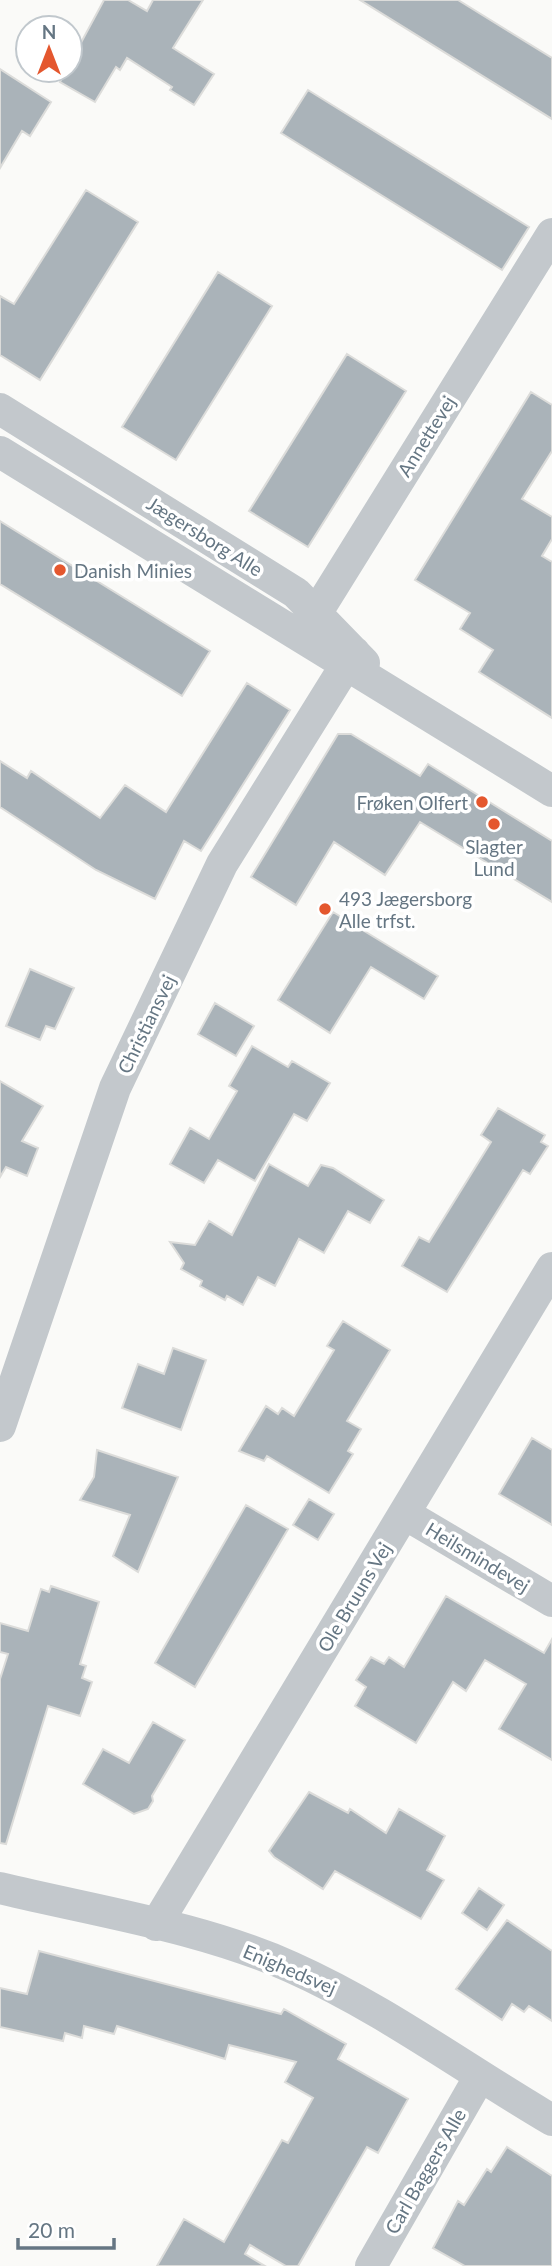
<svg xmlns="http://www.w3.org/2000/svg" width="552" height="2266" font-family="Lato,sans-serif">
<rect width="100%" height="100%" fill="#fafaf8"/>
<!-- building -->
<path fill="#aab3b9" stroke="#dcdcda" stroke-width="2" d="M 104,0 L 128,0 L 147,11 L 153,0 L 203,0 L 173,48 L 214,74 L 194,105 L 170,90 L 172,87 L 127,58 L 120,70 L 116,67 L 95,102 L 60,82 L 66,70 L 70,70 L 70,63 Z
M 360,0 L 458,0 L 552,58 L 552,119 Z
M 0,69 L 51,102 L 30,136 L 22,131 L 0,168 Z
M 308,90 L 529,227 L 502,270 L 281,133 Z
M 86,190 L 138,222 L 40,380 L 0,355 L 0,296 L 14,304 Z
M 218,272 L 272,306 L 176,460 L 122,427 Z
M 347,354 L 406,391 L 308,547 L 249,511 Z
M 531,392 L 552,405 L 552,451 L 522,499 L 552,517 L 552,539 L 542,556 L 552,562 L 552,718 L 479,672 L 493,650 L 460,629 L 470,613 L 415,580 Z
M 0,521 L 210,651 L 182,696 L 0,584 Z
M 247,683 L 290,710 L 201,851 L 184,841 L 155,899 L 96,870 L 0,807 L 0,761 L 27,778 L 31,771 L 100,818 L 125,785 L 166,812 Z
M 338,734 L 351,734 L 420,776 L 428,764 L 552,841 L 552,902 L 420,822 L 385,875 L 334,842 L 296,905 L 251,877 Z
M 333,912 L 438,976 L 424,999 L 371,967 L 330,1033 L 278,1000 Z
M 30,969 L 74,988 L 55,1029 L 46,1026 L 40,1040 L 6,1026 Z
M 215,1003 L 254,1026 L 236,1056 L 198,1034 Z
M 252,1046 L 288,1067 L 292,1061 L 330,1083 L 307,1121 L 294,1114 L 255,1181 L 218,1160 L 204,1183 L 170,1164 L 190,1128 L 209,1139 L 237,1091 L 229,1086 Z
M 0,1081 L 43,1106 L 22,1141 L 38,1148 L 27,1176 L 6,1167 L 0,1177 Z
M 498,1108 L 545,1135 L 541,1142 L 548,1146 L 530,1174 L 523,1170 L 447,1292 L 402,1266 L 419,1237 L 429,1242 L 491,1142 L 481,1135 Z
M 269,1164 L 308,1186 L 321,1165 L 333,1168 L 384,1200 L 370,1223 L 348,1211 L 324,1253 L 299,1239 L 275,1286 L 258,1277 L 243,1305 L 227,1296 L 225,1300 L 200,1286 L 202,1281 L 181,1269 L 184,1263 L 170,1242 L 195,1245 L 209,1221 L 232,1235 Z
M 343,1321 L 390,1350 L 347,1421 L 361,1429 L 348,1451 L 353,1454 L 329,1493 L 267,1456 L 264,1461 L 239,1451 L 266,1406 L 278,1414 L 282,1408 L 294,1416 L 334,1350 L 327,1346 Z
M 173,1348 L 206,1360 L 181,1430 L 122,1408 L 138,1364 L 164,1374 Z
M 532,1438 L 552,1450 L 552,1525 L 499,1494 Z
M 97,1450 L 178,1477 L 138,1572 L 113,1556 L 130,1515 L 80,1500 L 94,1477 Z
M 309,1499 L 334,1514 L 318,1540 L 293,1525 Z
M 246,1505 L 288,1529 L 195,1687 L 155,1663 Z
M 51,1586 L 99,1602 L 80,1664 L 86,1666 L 82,1678 L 92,1682 L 80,1716 L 48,1706 L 6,1844 L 0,1843 L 0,1679 L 8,1654 L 0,1652 L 0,1623 L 28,1631 L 41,1589 L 49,1592 Z
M 446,1596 L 544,1653 L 552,1639 L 552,1760 L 499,1729 L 526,1684 L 485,1660 L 466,1691 L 453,1682 L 416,1743 L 355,1706 L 366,1687 L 356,1680 L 371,1657 L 384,1664 L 389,1657 L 404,1667 Z
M 153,1722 L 185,1740 L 152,1796 L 153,1801 L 148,1809 L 134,1814 L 83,1784 L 103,1749 L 129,1763 Z
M 309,1792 L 348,1813 L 350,1809 L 386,1833 L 399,1809 L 445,1836 L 427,1870 L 444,1880 L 421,1919 L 335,1871 L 323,1889 L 274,1857 L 269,1851 Z
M 479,1888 L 504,1905 L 487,1930 L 462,1913 Z
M 507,1920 L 552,1951 L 552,2021 L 529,2006 L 524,2012 L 512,2004 L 502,2020 L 456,1989 Z
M 39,1951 L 281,2014 L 284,2009 L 346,2044 L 338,2059 L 408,2099 L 378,2153 L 367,2147 L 298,2266 L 286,2266 L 250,2245 L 245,2254 L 265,2266 L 157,2266 L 184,2219 L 224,2242 L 282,2140 L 288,2143 L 313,2098 L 285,2082 L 296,2062 L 229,2045 L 225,2059 L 117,2026 L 114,2034 L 84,2026 L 82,2038 L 65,2033 L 63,2041 L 0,2027 L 0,1988 L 27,1994 Z
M 507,2147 L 552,2176 L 552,2266 L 465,2266 L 433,2248 L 458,2201 L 464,2205 L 487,2169 L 491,2172 Z"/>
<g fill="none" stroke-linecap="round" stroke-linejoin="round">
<!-- minor -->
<path stroke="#c3c8cc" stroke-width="32" d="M 0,409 L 296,593 L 364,663
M 0,452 L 552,791
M 307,628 L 552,234
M 0,1426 L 115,1088 L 222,864 L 354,652
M 405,1514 L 552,1601
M 0,1888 C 95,1911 202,1927 291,1967 C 383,2008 465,2069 552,2120
M 156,1925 L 552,1268
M 371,2266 L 480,2076"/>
</g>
<!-- markers -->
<g fill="#e4572e" stroke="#fff" stroke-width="2.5">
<circle cx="60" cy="570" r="7"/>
<circle cx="482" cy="802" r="7"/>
<circle cx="494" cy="824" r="7"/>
<circle cx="325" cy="909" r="7"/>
</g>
<g text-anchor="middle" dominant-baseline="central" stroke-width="7" stroke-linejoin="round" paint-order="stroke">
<!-- street labels -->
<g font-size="19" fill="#657683" stroke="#fff">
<text transform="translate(426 436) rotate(-58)">Annettevej</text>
<text transform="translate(205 536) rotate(32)">Jægersborg Alle</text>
<text transform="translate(146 1024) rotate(-64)">Christiansvej</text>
<text transform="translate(478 1557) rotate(31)">Heilsmindevej</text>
<text transform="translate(354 1597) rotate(-59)">Ole Bruuns Vej</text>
<text transform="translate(290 1969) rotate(23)">Enighedsvej</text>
<text transform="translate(425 2171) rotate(-60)">Carl Baggers Alle</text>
</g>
<!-- poi labels -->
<g font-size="19" fill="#657683" stroke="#fff" text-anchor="start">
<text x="74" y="570">Danish Minies</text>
<text x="468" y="802" text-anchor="end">Frøken Olfert</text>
<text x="494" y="846" text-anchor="middle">Slagter<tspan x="494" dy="22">Lund</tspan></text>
<text x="339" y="898">493 Jægersborg<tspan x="339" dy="22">Alle trfst.</tspan></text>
</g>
</g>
<!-- north arrow -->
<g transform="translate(49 49)"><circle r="33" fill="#ffffff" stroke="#c1c8cd" stroke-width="2"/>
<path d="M0-5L12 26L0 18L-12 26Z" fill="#e4572e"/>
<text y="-10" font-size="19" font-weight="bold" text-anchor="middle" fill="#657683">N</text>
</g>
<!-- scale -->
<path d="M18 2238v10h96v-10" fill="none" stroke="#657683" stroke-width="3.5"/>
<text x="28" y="2238" font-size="21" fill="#657683" stroke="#ffffff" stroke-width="5" paint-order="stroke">20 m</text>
</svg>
